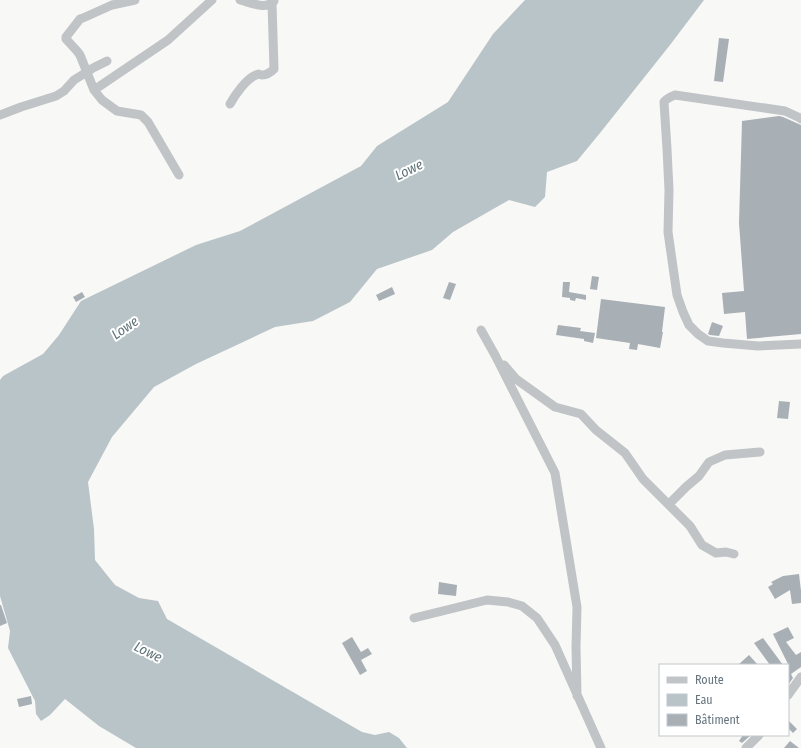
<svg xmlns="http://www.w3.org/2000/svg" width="801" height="748" font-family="'Fira Sans Condensed',sans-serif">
<rect width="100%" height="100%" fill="#f8f8f6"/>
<!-- water -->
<path fill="#b9c4c8" d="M 525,0 L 704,0 L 670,45 L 600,133 L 577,161 L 547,172 L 545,197 L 535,207 L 509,200 L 453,232 L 432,250 L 377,269 L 350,302 L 313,321 L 275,327 L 196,364 L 154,387 L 112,437 L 88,482 L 94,529 L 95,560 L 115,585 L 139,598 L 158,601 L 167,619 L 362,732 L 375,735 L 389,732 L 399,738 L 407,748 L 136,748 L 99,726 L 65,699 L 50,715 L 41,721 L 36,714 L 35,701 L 8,648 L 10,631 L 0,596 L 0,380 L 3,376 L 43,354 L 59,335 L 81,301 L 196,245 L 240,231 L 361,166 L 377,146 L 448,102 L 493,34 Z"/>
<!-- building -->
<path fill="#a8afb5" d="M 719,38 L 729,39 L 723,82 L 714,81 Z
M 779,116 L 783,117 L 801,125 L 801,334 L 747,339 L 745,312 L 724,314 L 722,293 L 744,291 L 739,223 L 742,121 Z
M 592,276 L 599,277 L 597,290 L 590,289 Z
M 449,282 L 456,284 L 450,300 L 443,298 Z
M 563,282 L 570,282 L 569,292 L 586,295 L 586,300 L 576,298 L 575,301 L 570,300 L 570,298 L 562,297 Z
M 392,287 L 395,294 L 379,301 L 376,295 Z
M 82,292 L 85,297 L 76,302 L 73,297 Z
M 601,299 L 665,307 L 662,332 L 663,332 L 660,348 L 638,344 L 637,350 L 629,349 L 630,343 L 596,338 Z
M 712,322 L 723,326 L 719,336 L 710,335 L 708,334 Z
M 558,325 L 581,328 L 580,331 L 595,333 L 593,343 L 584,341 L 584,339 L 556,335 Z
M 779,401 L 790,402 L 788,419 L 777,418 Z
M 799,574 L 801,591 L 801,603 L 792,604 L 790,590 L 775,599 L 768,587 L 773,584 L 771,582 L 783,576 Z
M 439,582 L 457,585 L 456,596 L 438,594 Z
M 0,605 L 1,605 L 7,623 L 0,626 Z
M 788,627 L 794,638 L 786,642 L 796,655 L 801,652 L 801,667 L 791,674 L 793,678 L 788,685 L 788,667 L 789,666 L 773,634 Z
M 352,637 L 361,652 L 368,648 L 372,654 L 361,660 L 367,671 L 360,675 L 342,643 Z
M 763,638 L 783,665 L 770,665 L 754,643 Z
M 749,655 L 758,665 L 738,665 Z
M 31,696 L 32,704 L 19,707 L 17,699 Z
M 788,720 L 797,729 L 793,733 L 788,728 Z
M 743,735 L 751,735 L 742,743 L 739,741 Z
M 790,741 L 799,748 L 784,748 Z"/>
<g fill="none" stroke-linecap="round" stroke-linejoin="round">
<!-- minor -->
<path stroke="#c0c4c7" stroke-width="9" d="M 135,0 L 112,5 L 83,18 L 80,19 L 66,37 L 66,39 L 77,51 L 80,55 L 94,90 L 102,100 L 117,111 L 141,115 L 148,122 L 179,175
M 240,0 C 252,3 265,10 274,1
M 94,90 L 168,40 L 212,0
M 230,104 C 235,95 246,79 256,75 C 261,73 257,75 262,75 C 266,75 271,72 274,69 L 272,3
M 0,115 L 21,107 L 56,96 L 64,91 L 74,80 L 82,75 L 93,68 L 107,61
M 801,119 L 800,118 L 785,111 L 675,95 C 670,97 667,98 664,102 L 667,149 L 669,190 L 668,232 L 677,295 L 683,312 L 689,325 L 698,334 L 708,341 L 723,343 L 758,346 L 801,344
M 481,330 L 495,355 L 555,473 L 577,607 L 576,647 L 577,696
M 504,365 L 516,379 L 555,407 L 581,414 L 596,430 L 625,453 L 643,479 L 690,526 L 702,545 L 716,553 L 726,552 L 734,554
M 669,504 L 686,487 L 699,476 L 709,462 L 725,455 L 760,452
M 414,618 L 487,600 L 508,602 L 522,606 L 537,618 L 555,645 L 601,748
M 788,695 L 801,677
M 746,748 L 759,735"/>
</g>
<g text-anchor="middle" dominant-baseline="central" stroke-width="4" stroke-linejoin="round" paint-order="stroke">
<!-- water labels -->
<g font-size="14" font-style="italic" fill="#607479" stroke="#fff">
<text transform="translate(409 170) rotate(-26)">Lowe</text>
<text transform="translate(125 328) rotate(-35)">Lowe</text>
<text transform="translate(148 652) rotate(26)">Lowe</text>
</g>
</g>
<!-- legend -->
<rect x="659" y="664" width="130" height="72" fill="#ffffff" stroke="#c2c8cc"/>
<rect x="667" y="677" width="20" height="6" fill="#c0c4c7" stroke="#c2c8cc"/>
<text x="695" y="684" font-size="12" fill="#66757f">Route</text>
<rect x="667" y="694" width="20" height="12" fill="#b9c4c8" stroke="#c2c8cc"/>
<text x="695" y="704" font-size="12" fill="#66757f">Eau</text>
<rect x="667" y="714" width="20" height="12" fill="#a8afb5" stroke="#c2c8cc"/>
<text x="695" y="724" font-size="12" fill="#66757f">Bâtiment</text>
</svg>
